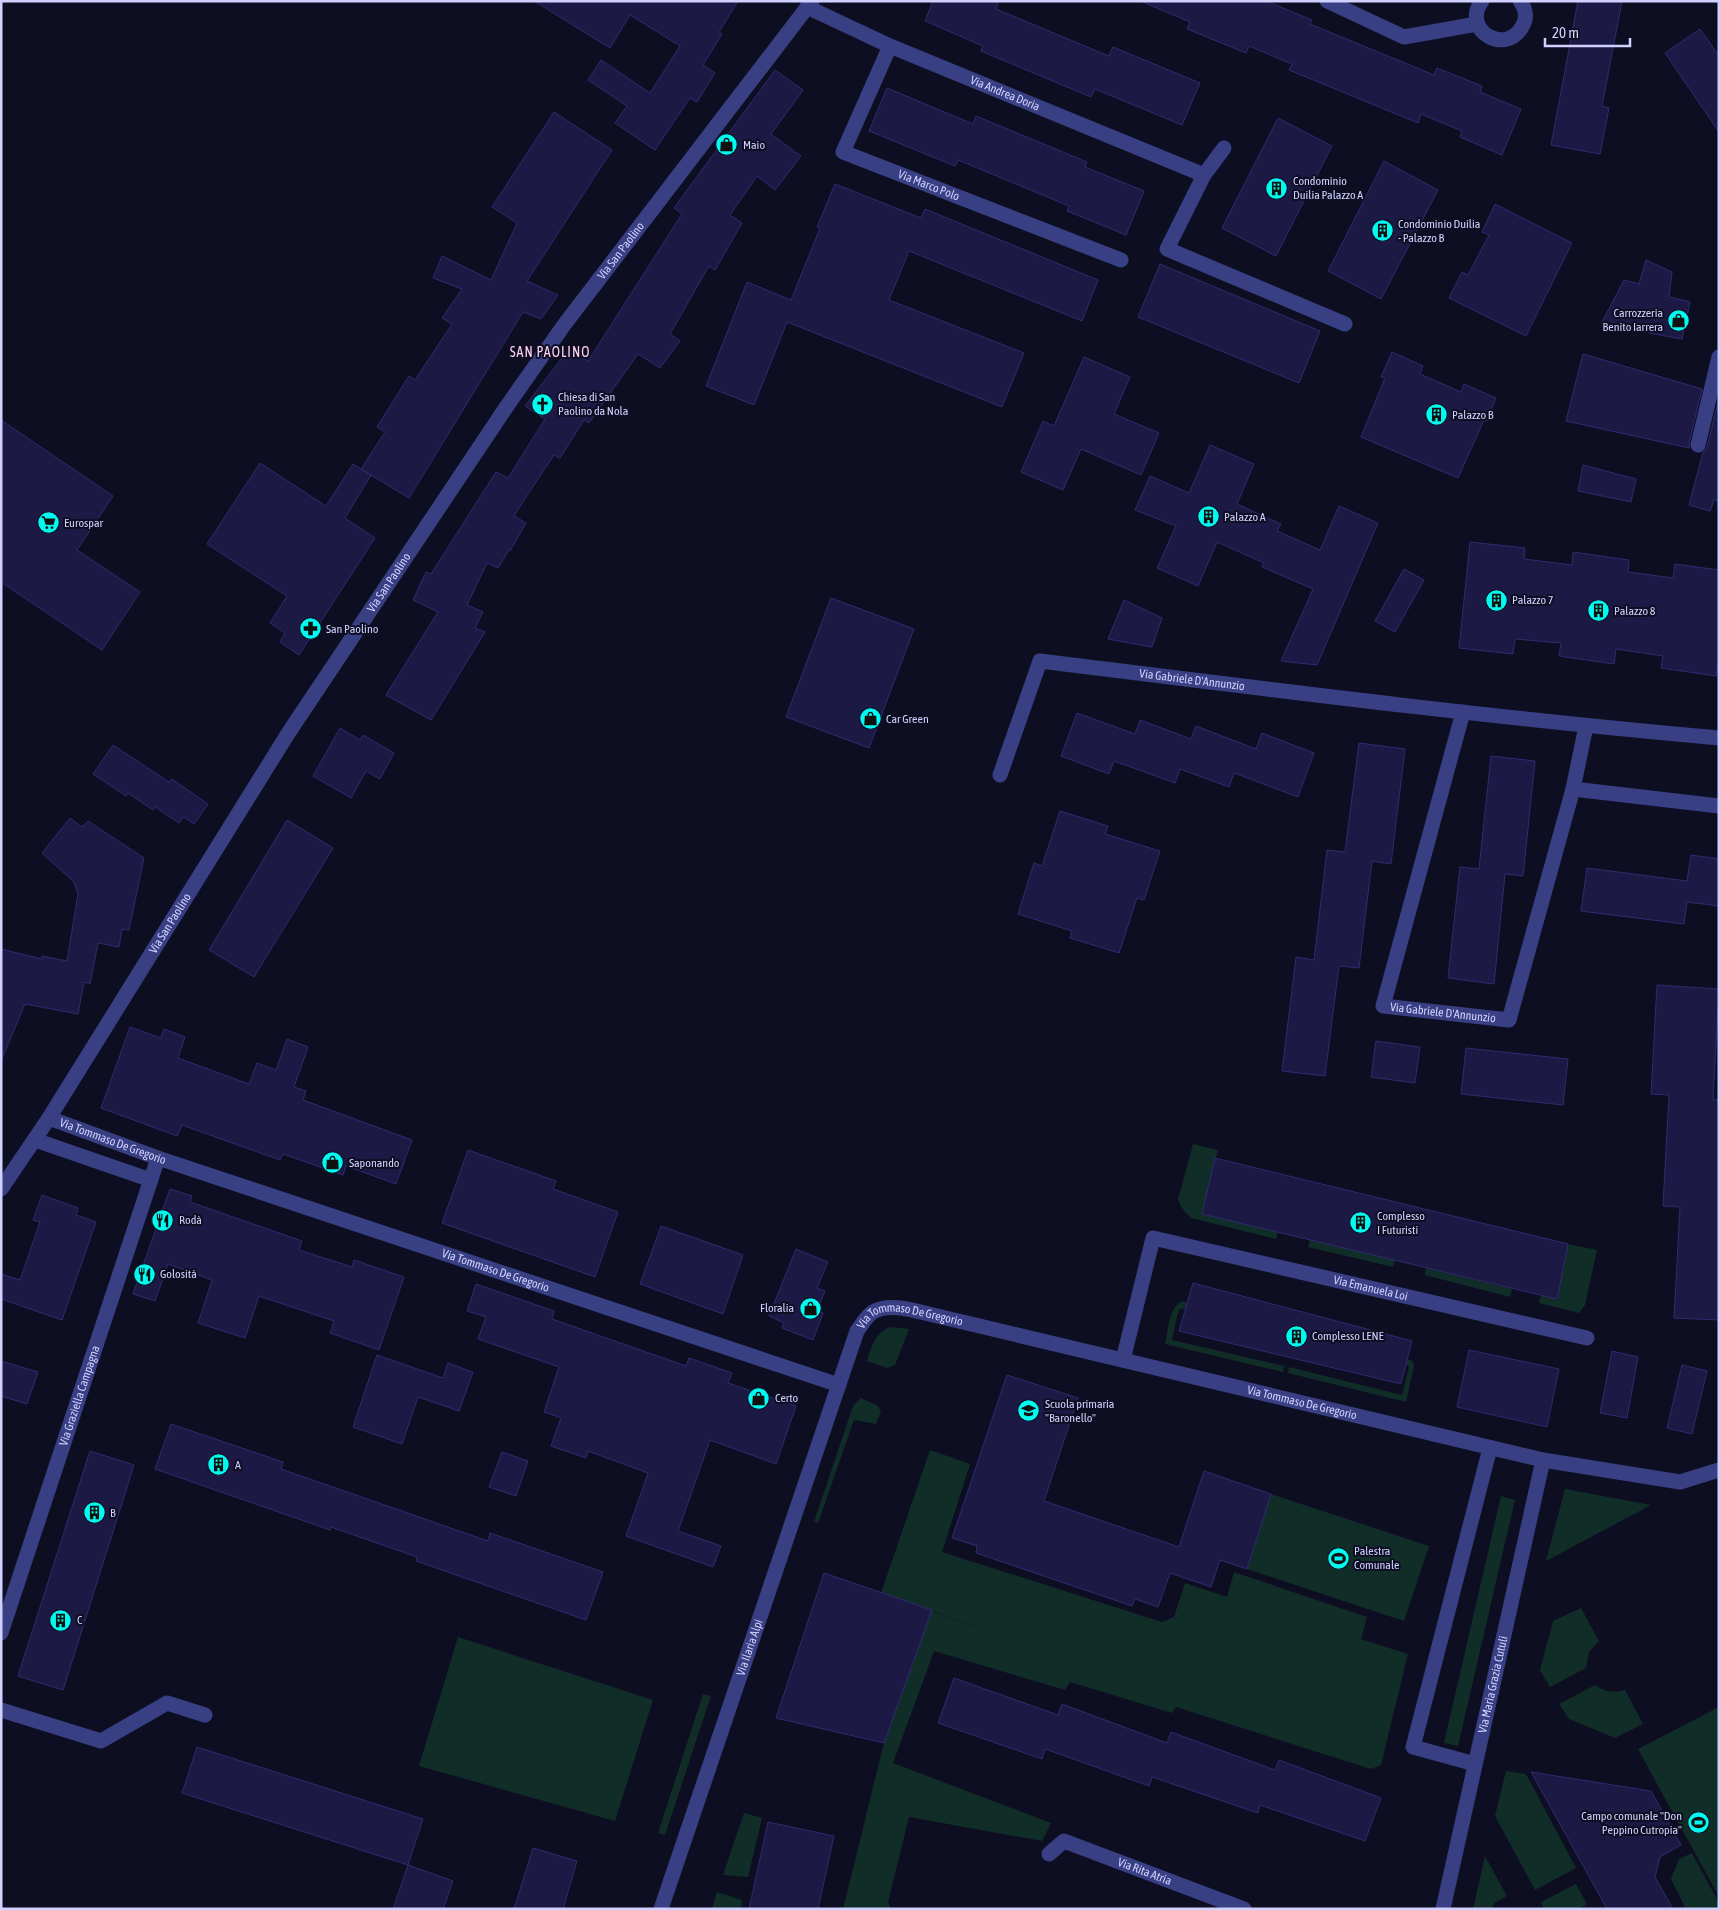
<svg xmlns="http://www.w3.org/2000/svg" width="1720" height="1910" font-family="'Asap Condensed',sans-serif">
<rect width="100%" height="100%" fill="#0e0e23"/>
<!-- green -->
<path fill="#112d28" d="M 1193,1144 L 1218,1150 L 1202,1213 L 1278,1232 L 1276,1239 L 1191,1218 C 1185,1212 1181,1208 1178,1199 Z
M 1310,1239 L 1395,1260 L 1393,1267 L 1308,1247 Z
M 1568,1244 L 1597,1250 L 1585,1305 L 1579,1313 L 1539,1303 L 1541,1295 L 1557,1299 Z
M 1426,1268 L 1512,1289 L 1510,1297 L 1425,1275 Z
M 1181,1302 L 1188,1302 L 1186,1308 L 1180,1309 L 1178,1312 L 1172,1340 L 1284,1366 L 1283,1372 L 1165,1344 C 1168,1331 1169,1308 1181,1302 Z
M 891,1327 L 909,1329 L 895,1365 L 887,1368 L 867,1361 C 872,1346 875,1332 891,1327 Z
M 1406,1359 L 1412,1361 L 1414,1365 L 1406,1402 L 1288,1373 L 1289,1367 L 1402,1395 L 1409,1367 L 1405,1363 Z
M 861,1398 L 878,1406 L 881,1411 L 876,1424 L 854,1420 L 818,1523 L 814,1522 L 853,1406 Z
M 930,1450 L 970,1464 L 942,1552 L 1162,1622 L 1174,1617 L 1185,1583 L 1227,1597 L 1234,1572 L 1367,1617 L 1361,1639 L 1408,1654 L 1381,1765 L 1371,1769 L 1176,1707 L 1172,1713 L 1070,1682 L 1065,1690 L 934,1651 L 893,1763 L 1051,1823 L 1042,1841 L 909,1817 L 888,1902 L 891,1909 L 843,1909 L 884,1743 L 931,1611 L 1021,1642 L 881,1593 Z
M 1565,1489 L 1651,1505 L 1546,1561 Z
M 1271,1494 L 1429,1546 L 1404,1621 L 1247,1569 Z
M 1501,1496 L 1515,1500 L 1458,1746 L 1444,1743 Z
M 1581,1608 L 1599,1641 L 1589,1652 L 1586,1668 L 1550,1687 L 1540,1670 L 1553,1621 Z
M 458,1637 L 653,1700 L 615,1821 L 419,1766 Z
M 1595,1685 C 1605,1692 1613,1693 1625,1690 L 1643,1724 L 1615,1738 L 1569,1719 L 1559,1704 Z
M 703,1694 L 711,1696 L 665,1835 L 658,1833 Z
M 1719,1707 L 1719,1897 L 1638,1749 Z
M 1506,1771 L 1526,1774 L 1576,1868 L 1535,1890 L 1495,1816 Z
M 744,1813 L 762,1818 L 748,1877 L 723,1875 Z
M 1692,1853 L 1719,1903 L 1719,1909 L 1686,1909 L 1671,1879 L 1679,1859 Z
M 1485,1856 L 1507,1896 L 1494,1903 L 1492,1909 L 1473,1909 Z
M 1576,1884 L 1587,1904 L 1579,1909 L 1544,1909 L 1541,1902 Z
M 717,1892 L 742,1900 L 741,1909 L 712,1909 Z"/>
<!-- building -->
<path fill="#1c1944" stroke="#2f2b70" d="M 534,1 L 738,1 L 719,32 L 722,34 L 703,65 L 715,73 L 697,102 L 690,98 L 655,150 L 615,123 L 627,106 L 588,80 L 601,60 L 650,93 L 680,46 L 630,15 L 610,48 Z
M 933,1 L 999,1 L 996,9 L 1109,56 L 1113,47 L 1200,83 L 1182,125 L 1095,89 L 1091,97 L 981,51 L 983,46 L 925,21 Z
M 1140,1 L 1266,1 L 1312,20 L 1310,24 L 1434,75 L 1437,68 L 1482,86 L 1480,92 L 1521,109 L 1502,155 L 1460,137 L 1462,131 L 1421,114 L 1418,123 L 1289,70 L 1292,64 L 1249,46 L 1246,53 L 1187,29 L 1190,22 Z
M 1578,1 L 1622,1 L 1602,106 L 1609,108 L 1600,154 L 1551,145 Z
M 1700,29 L 1719,56 L 1719,132 L 1665,53 Z
M 775,70 L 803,90 L 771,134 L 801,156 L 775,190 L 757,176 L 730,215 L 742,223 L 715,270 L 709,266 L 690,299 L 670,334 L 680,341 L 660,368 L 638,354 L 589,423 L 584,420 L 560,458 L 554,455 L 530,491 L 514,516 L 526,523 L 510,551 L 509,550 L 498,568 L 487,563 L 467,605 L 483,612 L 475,628 L 485,632 L 431,720 L 386,695 L 438,612 L 413,600 L 426,572 L 431,574 L 496,472 L 508,478 L 545,419 L 525,406 L 569,349 L 588,361 L 682,214 L 674,208 Z
M 887,88 L 973,124 L 976,116 L 1087,162 L 1085,167 L 1144,191 L 1126,235 L 1067,211 L 1069,206 L 958,160 L 955,166 L 869,131 Z
M 554,112 L 612,150 L 527,281 L 558,295 L 541,319 L 523,312 L 409,498 L 361,469 L 385,432 L 377,427 L 409,376 L 415,380 L 452,324 L 442,318 L 462,289 L 433,278 L 442,256 L 491,280 L 517,223 L 492,207 Z
M 1278,118 L 1332,146 L 1276,256 L 1222,228 Z
M 1384,161 L 1438,190 L 1381,299 L 1328,271 Z
M 835,184 L 921,218 L 925,209 L 1098,280 L 1082,321 L 909,251 L 889,300 L 1024,353 L 1002,407 L 787,322 L 754,405 L 706,386 L 747,282 L 791,300 L 820,228 L 817,227 Z
M 1495,204 L 1572,243 L 1526,336 L 1449,298 L 1462,272 L 1468,275 L 1489,235 L 1482,232 Z
M 1646,260 L 1672,272 L 1669,297 L 1690,302 L 1682,339 L 1601,324 L 1624,280 L 1639,284 Z
M 1160,264 L 1320,331 L 1299,383 L 1138,317 Z
M 1392,352 L 1423,366 L 1420,374 L 1461,392 L 1464,384 L 1496,398 L 1487,421 L 1484,420 L 1458,478 L 1361,437 L 1385,378 L 1381,377 Z
M 1583,354 L 1702,389 L 1689,443 L 1689,448 L 1566,421 Z
M 1084,357 L 1130,377 L 1114,414 L 1159,433 L 1141,475 L 1081,449 L 1063,490 L 1021,472 L 1043,421 L 1054,426 Z
M 1719,398 L 1719,501 L 1714,500 L 1710,511 L 1689,505 L 1703,452 L 1707,447 Z
M 1,420 L 113,496 L 77,550 L 140,592 L 102,650 L 1,582 Z
M 1210,445 L 1254,464 L 1237,504 L 1281,524 L 1277,531 L 1320,550 L 1339,506 L 1378,523 L 1317,665 L 1281,661 L 1313,589 L 1262,567 L 1264,563 L 1217,542 L 1198,586 L 1157,568 L 1176,526 L 1135,510 L 1150,476 L 1189,493 Z
M 260,463 L 326,506 L 353,464 L 371,475 L 345,518 L 375,538 L 299,655 L 280,642 L 285,633 L 270,623 L 287,596 L 207,544 Z
M 1583,465 L 1636,479 L 1631,502 L 1578,491 Z
M 1470,542 L 1525,548 L 1524,559 L 1572,565 L 1573,552 L 1629,560 L 1628,572 L 1673,578 L 1675,564 L 1719,570 L 1719,658 L 1716,676 L 1661,668 L 1663,656 L 1616,649 L 1614,664 L 1559,656 L 1561,643 L 1515,639 L 1513,654 L 1459,648 Z
M 1404,569 L 1424,580 L 1395,632 L 1375,621 Z
M 831,598 L 914,629 L 869,748 L 786,717 Z
M 1124,600 L 1162,618 L 1152,647 L 1108,639 Z
M 1077,713 L 1135,734 L 1140,720 L 1191,739 L 1196,726 L 1256,749 L 1262,733 L 1314,753 L 1298,797 L 1234,773 L 1229,787 L 1180,769 L 1175,783 L 1114,761 L 1109,774 L 1061,756 Z
M 340,728 L 360,740 L 363,735 L 394,753 L 380,779 L 366,771 L 351,798 L 313,776 Z
M 1359,743 L 1405,749 L 1391,864 L 1372,861 L 1359,968 L 1339,966 L 1325,1076 L 1282,1071 L 1296,957 L 1314,960 L 1327,850 L 1345,852 Z
M 113,745 L 169,782 L 172,779 L 208,804 L 194,824 L 184,817 L 179,823 L 155,807 L 153,810 L 128,793 L 126,796 L 93,774 Z
M 1491,756 L 1535,761 L 1523,876 L 1505,874 L 1494,984 L 1448,978 L 1460,867 L 1479,869 Z
M 1060,811 L 1108,826 L 1105,834 L 1160,851 L 1144,900 L 1137,898 L 1119,953 L 1070,938 L 1072,931 L 1018,914 L 1034,863 L 1042,866 Z
M 70,818 L 82,827 L 88,821 L 144,858 L 129,930 L 122,929 L 119,947 L 98,943 L 90,984 L 84,982 L 78,1014 L 25,1004 L 1,1061 L 1,949 L 42,959 L 42,956 L 67,961 L 78,894 L 74,882 L 42,853 Z
M 287,820 L 333,848 L 254,977 L 209,950 Z
M 1691,855 L 1719,859 L 1719,906 L 1687,902 L 1684,924 L 1581,911 L 1587,868 L 1687,881 Z
M 1657,985 L 1719,989 L 1713,1100 L 1719,1100 L 1719,1320 L 1674,1318 L 1680,1207 L 1663,1206 L 1669,1095 L 1651,1094 Z
M 130,1027 L 161,1038 L 164,1029 L 185,1037 L 178,1058 L 249,1084 L 257,1063 L 276,1070 L 287,1039 L 308,1047 L 294,1087 L 306,1091 L 303,1100 L 412,1140 L 396,1184 L 346,1166 L 343,1175 L 283,1154 L 280,1160 L 182,1125 L 177,1136 L 101,1108 Z
M 1376,1041 L 1420,1047 L 1415,1083 L 1371,1077 Z
M 1466,1048 L 1568,1059 L 1563,1105 L 1461,1094 Z
M 468,1150 L 556,1181 L 553,1189 L 618,1212 L 595,1277 L 442,1223 Z
M 1215,1158 L 1568,1244 L 1557,1299 L 1202,1214 Z
M 170,1189 L 192,1196 L 190,1202 L 302,1241 L 299,1250 L 352,1267 L 354,1260 L 404,1277 L 379,1350 L 330,1333 L 334,1321 L 259,1296 L 245,1338 L 198,1323 L 212,1280 L 168,1264 L 155,1301 L 133,1294 Z
M 42,1195 L 78,1208 L 76,1215 L 96,1222 L 62,1320 L 1,1299 L 1,1274 L 20,1280 L 40,1222 L 33,1220 Z
M 661,1226 L 743,1255 L 723,1314 L 640,1284 Z
M 796,1249 L 828,1262 L 817,1288 L 825,1291 L 817,1311 L 823,1313 L 813,1340 L 782,1328 L 784,1323 L 769,1316 Z
M 1193,1283 L 1412,1341 L 1401,1384 L 1179,1331 Z
M 476,1284 L 554,1311 L 552,1319 L 686,1366 L 689,1358 L 732,1373 L 728,1383 L 796,1406 L 776,1464 L 710,1440 L 678,1531 L 721,1546 L 713,1567 L 626,1536 L 648,1473 L 588,1451 L 586,1458 L 551,1446 L 561,1418 L 544,1412 L 559,1367 L 478,1339 L 486,1317 L 467,1311 Z
M 1469,1350 L 1559,1369 L 1547,1427 L 1457,1407 Z
M 1612,1351 L 1638,1357 L 1627,1418 L 1600,1413 Z
M 377,1355 L 443,1378 L 448,1363 L 473,1372 L 459,1411 L 418,1397 L 402,1444 L 353,1427 Z
M 1,1361 L 38,1372 L 27,1404 L 1,1396 Z
M 1682,1365 L 1707,1371 L 1692,1434 L 1667,1428 Z
M 1007,1375 L 1078,1398 L 1044,1501 L 1179,1547 L 1204,1471 L 1271,1494 L 1247,1569 L 1220,1560 L 1211,1587 L 1170,1573 L 1158,1607 L 1135,1599 L 1132,1606 L 976,1553 L 977,1546 L 952,1538 Z
M 171,1424 L 283,1462 L 281,1469 L 488,1541 L 490,1533 L 603,1572 L 586,1620 L 416,1561 L 417,1557 L 331,1527 L 330,1530 L 155,1469 Z
M 90,1451 L 134,1465 L 63,1690 L 18,1676 Z
M 502,1452 L 528,1461 L 516,1496 L 489,1487 Z
M 824,1573 L 932,1610 L 884,1743 L 776,1718 Z
M 954,1678 L 1058,1715 L 1062,1704 L 1167,1743 L 1171,1732 L 1275,1770 L 1279,1760 L 1381,1798 L 1365,1841 L 1260,1805 L 1258,1813 L 1152,1777 L 1149,1786 L 1045,1749 L 1042,1759 L 938,1723 Z
M 197,1747 L 423,1819 L 408,1865 L 182,1793 Z
M 1531,1772 L 1651,1791 L 1681,1845 L 1660,1857 L 1655,1877 L 1673,1909 L 1607,1909 Z
M 768,1822 L 834,1836 L 818,1909 L 749,1909 Z
M 533,1848 L 577,1861 L 563,1909 L 514,1909 Z
M 408,1865 L 453,1881 L 443,1909 L 393,1909 Z"/>
<g fill="none" stroke-linecap="round" stroke-linejoin="round">
<!-- minor -->
<g stroke="#383f82" stroke-width="15">
<path d="M 1327,1 L 1404,37 L 1477,24"/>
<path d="M 1482,1 C 1460,30 1508,59 1524,23 C 1527,16 1525,7 1520,1"/>
<path id="s1" d="M 807,7 L 890,46 L 1204,175 L 1224,148"/>
<path id="s2" d="M 890,46 L 843,152 L 1121,260"/>
<path d="M 1204,175 L 1167,249 L 1345,324"/>
<path d="M 1698,445 L 1719,357"/>
<path id="s3" d="M 1463,712 L 1383,1006 L 1509,1020 L 1573,789 L 1586,726"/>
<path id="s4" d="M 1000,775 L 1040,661 C 1266,689 1492,718 1719,738"/>
<path d="M 1573,789 L 1719,806"/>
<path id="s5" d="M 49,1118 L 158,1158 L 839,1385"/>
<path d="M 35,1140 L 151,1180"/>
<path id="s6" d="M 1,1189 L 49,1118 L 289,732 L 507,406 L 564,325 L 812,1"/>
<path id="s7" d="M 1123,1360 L 1153,1238 L 1587,1338"/>
<path id="s8" d="M 1,1633 L 158,1158"/>
<path d="M 1,1710 L 101,1741 L 167,1703 L 205,1715"/>
<path d="M 1475,1764 L 1413,1747 L 1490,1448"/>
<path id="s9" d="M 1049,1854 L 1064,1841 L 1244,1909"/>
<path id="s10" d="M 661,1909 L 857,1331 C 861,1326 867,1315 873,1312 C 889,1303 912,1310 929,1314 L 1543,1460 L 1680,1482 L 1719,1470"/>
<path id="s11" d="M 1443,1909 L 1543,1460"/>
</g>
</g>
<!-- icons -->
<defs>
<symbol id="shop-disc" viewBox="-11 -11 22 22"><circle r="9.5" fill="#00fbf1" stroke="#0e0e23"/><path d="M-5-2.5h2.3a2.7 3.5 0 0 1 5.4 0H5L5.5 6h-11ZM-1.5-2.5h3a1.5 2.3 0 0 0-3 0Z" fill="#111"/></symbol>
<symbol id="building-disc" viewBox="-11 -11 22 22"><circle r="9.5" fill="#00fbf1" stroke="#0e0e23"/><path d="M-4-6H4V6H1V3H-1V6H-4ZM-2.5-4.3h1.7v1.8h-1.7ZM.8-4.3h1.7v1.8H.8ZM-2.5-1h1.7V.8h-1.7ZM.8-1h1.7V.8H.8Z" fill="#111"/></symbol>
<symbol id="church-disc" viewBox="-11 -11 22 22"><circle r="9.5" fill="#00fbf1" stroke="#0e0e23"/><path d="M-1.2-6h2.4v3.5h3.3v2.4h-3.3V6h-2.4V-.1h-3.3v-2.4h3.3Z" fill="#111"/></symbol>
<symbol id="supermarket-disc" viewBox="-11 -11 22 22"><circle r="9.5" fill="#00fbf1" stroke="#0e0e23"/><path d="M-6-5.5h2.5l.6 2H6L4.5 2H-2.5L-4.4-4H-6ZM-1.5 3.2a1.3 1.3 0 1 0 .1 0ZM3 3.2a1.3 1.3 0 1 0 .1 0Z" fill="#111"/></symbol>
<symbol id="pharmacy-disc" viewBox="-11 -11 22 22"><circle r="9.5" fill="#00fbf1" stroke="#0e0e23"/><path d="M-2-6h4v4h4v4h-4v4h-4v-4h-4v-4h4Z" fill="#111"/></symbol>
<symbol id="restaurant-disc" viewBox="-11 -11 22 22"><circle r="9.5" fill="#00fbf1" stroke="#0e0e23"/><path d="M-5-6h1v4h1v-4h1v4h1v-4h1v5L-1.5 .5V6h-2V.5L-5-1ZM5-6V6H3V1.5H1.5Q1.5-4 5-6Z" fill="#111"/></symbol>
<symbol id="school-disc" viewBox="-11 -11 22 22"><circle r="9.5" fill="#00fbf1" stroke="#0e0e23"/><path d="M0-5L7-2L0 1L-7-2ZM-4 1L0 2.5L4 1V4Q0 6-4 4Z" fill="#111"/></symbol>
<symbol id="stadium-disc" viewBox="-11 -11 22 22"><circle r="9.5" fill="#00fbf1" stroke="#0e0e23"/><path d="M0-5a6.5 5 0 1 0 0 10a6.5 5 0 1 0 0-10ZM-3.5-1.8h7v3.6h-7Z" fill="#111"/></symbol>
</defs>
<g fill-rule="evenodd">
<use href="#shop-disc" x="714" y="132" width="25" height="25"/>
<use href="#building-disc" x="1264" y="176" width="25" height="25"/>
<use href="#building-disc" x="1370" y="218" width="25" height="25"/>
<use href="#shop-disc" x="1666" y="308" width="25" height="25"/>
<use href="#church-disc" x="530" y="392" width="25" height="25"/>
<use href="#building-disc" x="1424" y="402" width="25" height="25"/>
<use href="#building-disc" x="1196" y="504" width="25" height="25"/>
<use href="#supermarket-disc" x="36" y="510" width="25" height="25"/>
<use href="#building-disc" x="1484" y="588" width="25" height="25"/>
<use href="#building-disc" x="1586" y="598" width="25" height="25"/>
<use href="#pharmacy-disc" x="298" y="616" width="25" height="25"/>
<use href="#shop-disc" x="858" y="706" width="25" height="25"/>
<use href="#shop-disc" x="320" y="1150" width="25" height="25"/>
<use href="#restaurant-disc" x="150" y="1208" width="25" height="25"/>
<use href="#building-disc" x="1348" y="1210" width="25" height="25"/>
<use href="#restaurant-disc" x="132" y="1262" width="25" height="25"/>
<use href="#shop-disc" x="798" y="1296" width="25" height="25"/>
<use href="#building-disc" x="1284" y="1324" width="25" height="25"/>
<use href="#shop-disc" x="746" y="1386" width="25" height="25"/>
<use href="#school-disc" x="1016" y="1398" width="25" height="25"/>
<use href="#building-disc" x="206" y="1452" width="25" height="25"/>
<use href="#building-disc" x="82" y="1500" width="25" height="25"/>
<use href="#stadium-disc" x="1326" y="1546" width="25" height="25"/>
<use href="#building-disc" x="48" y="1608" width="25" height="25"/>
<use href="#stadium-disc" x="1686" y="1810" width="25" height="25"/>
</g>
<g text-anchor="middle" dominant-baseline="central" stroke-width="4" stroke-linejoin="round" paint-order="stroke">
<!-- street labels -->
<g font-size="12" fill="#d0d1ff" stroke="#0e0e23">
<text stroke="none"><textPath href="#s1" startOffset="216">Via Andrea Doria</textPath></text>
<text stroke="none"><textPath href="#s2" startOffset="208">Via Marco Polo</textPath></text>
<text stroke="none"><textPath href="#s6" startOffset="1125">Via San Paolino</textPath></text>
<text stroke="none"><textPath href="#s6" startOffset="720">Via San Paolino</textPath></text>
<text stroke="none"><textPath href="#s4" startOffset="274">Via Gabriele D'Annunzio</textPath></text>
<text stroke="none"><textPath href="#s6" startOffset="315">Via San Paolino</textPath></text>
<text stroke="none"><textPath href="#s3" startOffset="365">Via Gabriele D'Annunzio</textPath></text>
<text stroke="none"><textPath href="#s5" startOffset="68">Via Tommaso De Gregorio</textPath></text>
<text stroke="none"><textPath href="#s5" startOffset="472">Via Tommaso De Gregorio</textPath></text>
<text stroke="none"><textPath href="#s7" startOffset="349">Via Emanuela Loi</textPath></text>
<text stroke="none"><textPath href="#s10" startOffset="671">Via Tommaso De Gregorio</textPath></text>
<text stroke="none"><textPath href="#s8" startOffset="250">Via Graziella Campagna</textPath></text>
<text stroke="none"><textPath href="#s10" startOffset="1076">Via Tommaso De Gregorio</textPath></text>
<text stroke="none"><textPath href="#s10" startOffset="276">Via Ilaria Alpi</textPath></text>
<text stroke="none"><textPath href="#s11" startOffset="230">Via Maria Grazia Cutuli</textPath></text>
<text stroke="none"><textPath href="#s9" startOffset="106">Via Rita Atria</textPath></text>
</g>
<!-- poi labels -->
<g font-size="12" fill="#d0d1ff" stroke="#0e0e23" text-anchor="start">
<text x="743" y="145">Maio</text>
<text x="1293" y="181">Condominio<tspan x="1293" dy="14">Duilia Palazzo A</tspan></text>
<text x="1398" y="224">Condominio Duilia<tspan x="1398" dy="14">- Palazzo B</tspan></text>
<text x="1663" y="313" text-anchor="end">Carrozzeria<tspan x="1663" dy="14">Benito Iarrera</tspan></text>
<text x="558" y="397">Chiesa di San<tspan x="558" dy="14">Paolino da Nola</tspan></text>
<text x="1452" y="415">Palazzo B</text>
<text x="1224" y="517">Palazzo A</text>
<text x="64" y="523">Eurospar</text>
<text x="1512" y="600">Palazzo 7</text>
<text x="1614" y="611">Palazzo 8</text>
<text x="326" y="629">San Paolino</text>
<text x="886" y="719">Car Green</text>
<text x="349" y="1163">Saponando</text>
<text x="1377" y="1216">Complesso<tspan x="1377" dy="14">I Futuristi</tspan></text>
<text x="179" y="1220">Rodà</text>
<text x="160" y="1274">Golosità</text>
<text x="794" y="1308" text-anchor="end">Floralia</text>
<text x="1312" y="1336">Complesso LENE</text>
<text x="775" y="1398">Certo</text>
<text x="1045" y="1404">Scuola primaria<tspan x="1045" dy="14">"Baronello"</tspan></text>
<text x="235" y="1465">A</text>
<text x="110" y="1513">B</text>
<text x="1354" y="1551">Palestra<tspan x="1354" dy="14">Comunale</tspan></text>
<text x="77" y="1620">C</text>
<text x="1682" y="1816" text-anchor="end">Campo comunale "Don<tspan x="1682" dy="14">Peppino Cutropia"</tspan></text>
</g>
<!-- neighbourhood labels -->
<g font-size="14" letter-spacing="1" fill="#ffd2f5" stroke="#0e0e23">
<text x="550" y="352">SAN PAOLINO</text>
</g>
</g>
<!-- border -->
<rect width="1720" height="1910" fill="none" stroke="#d0d1ff" stroke-width="5"/>
<!-- scale -->
<path d="M1545 38v8h85v-8" fill="none" stroke="#d0d1ff" stroke-width="2.5"/>
<text x="1552" y="38" font-size="15" fill="#d0d1ff" stroke="#0e0e23" stroke-width="4" paint-order="stroke">20 m</text>
</svg>
